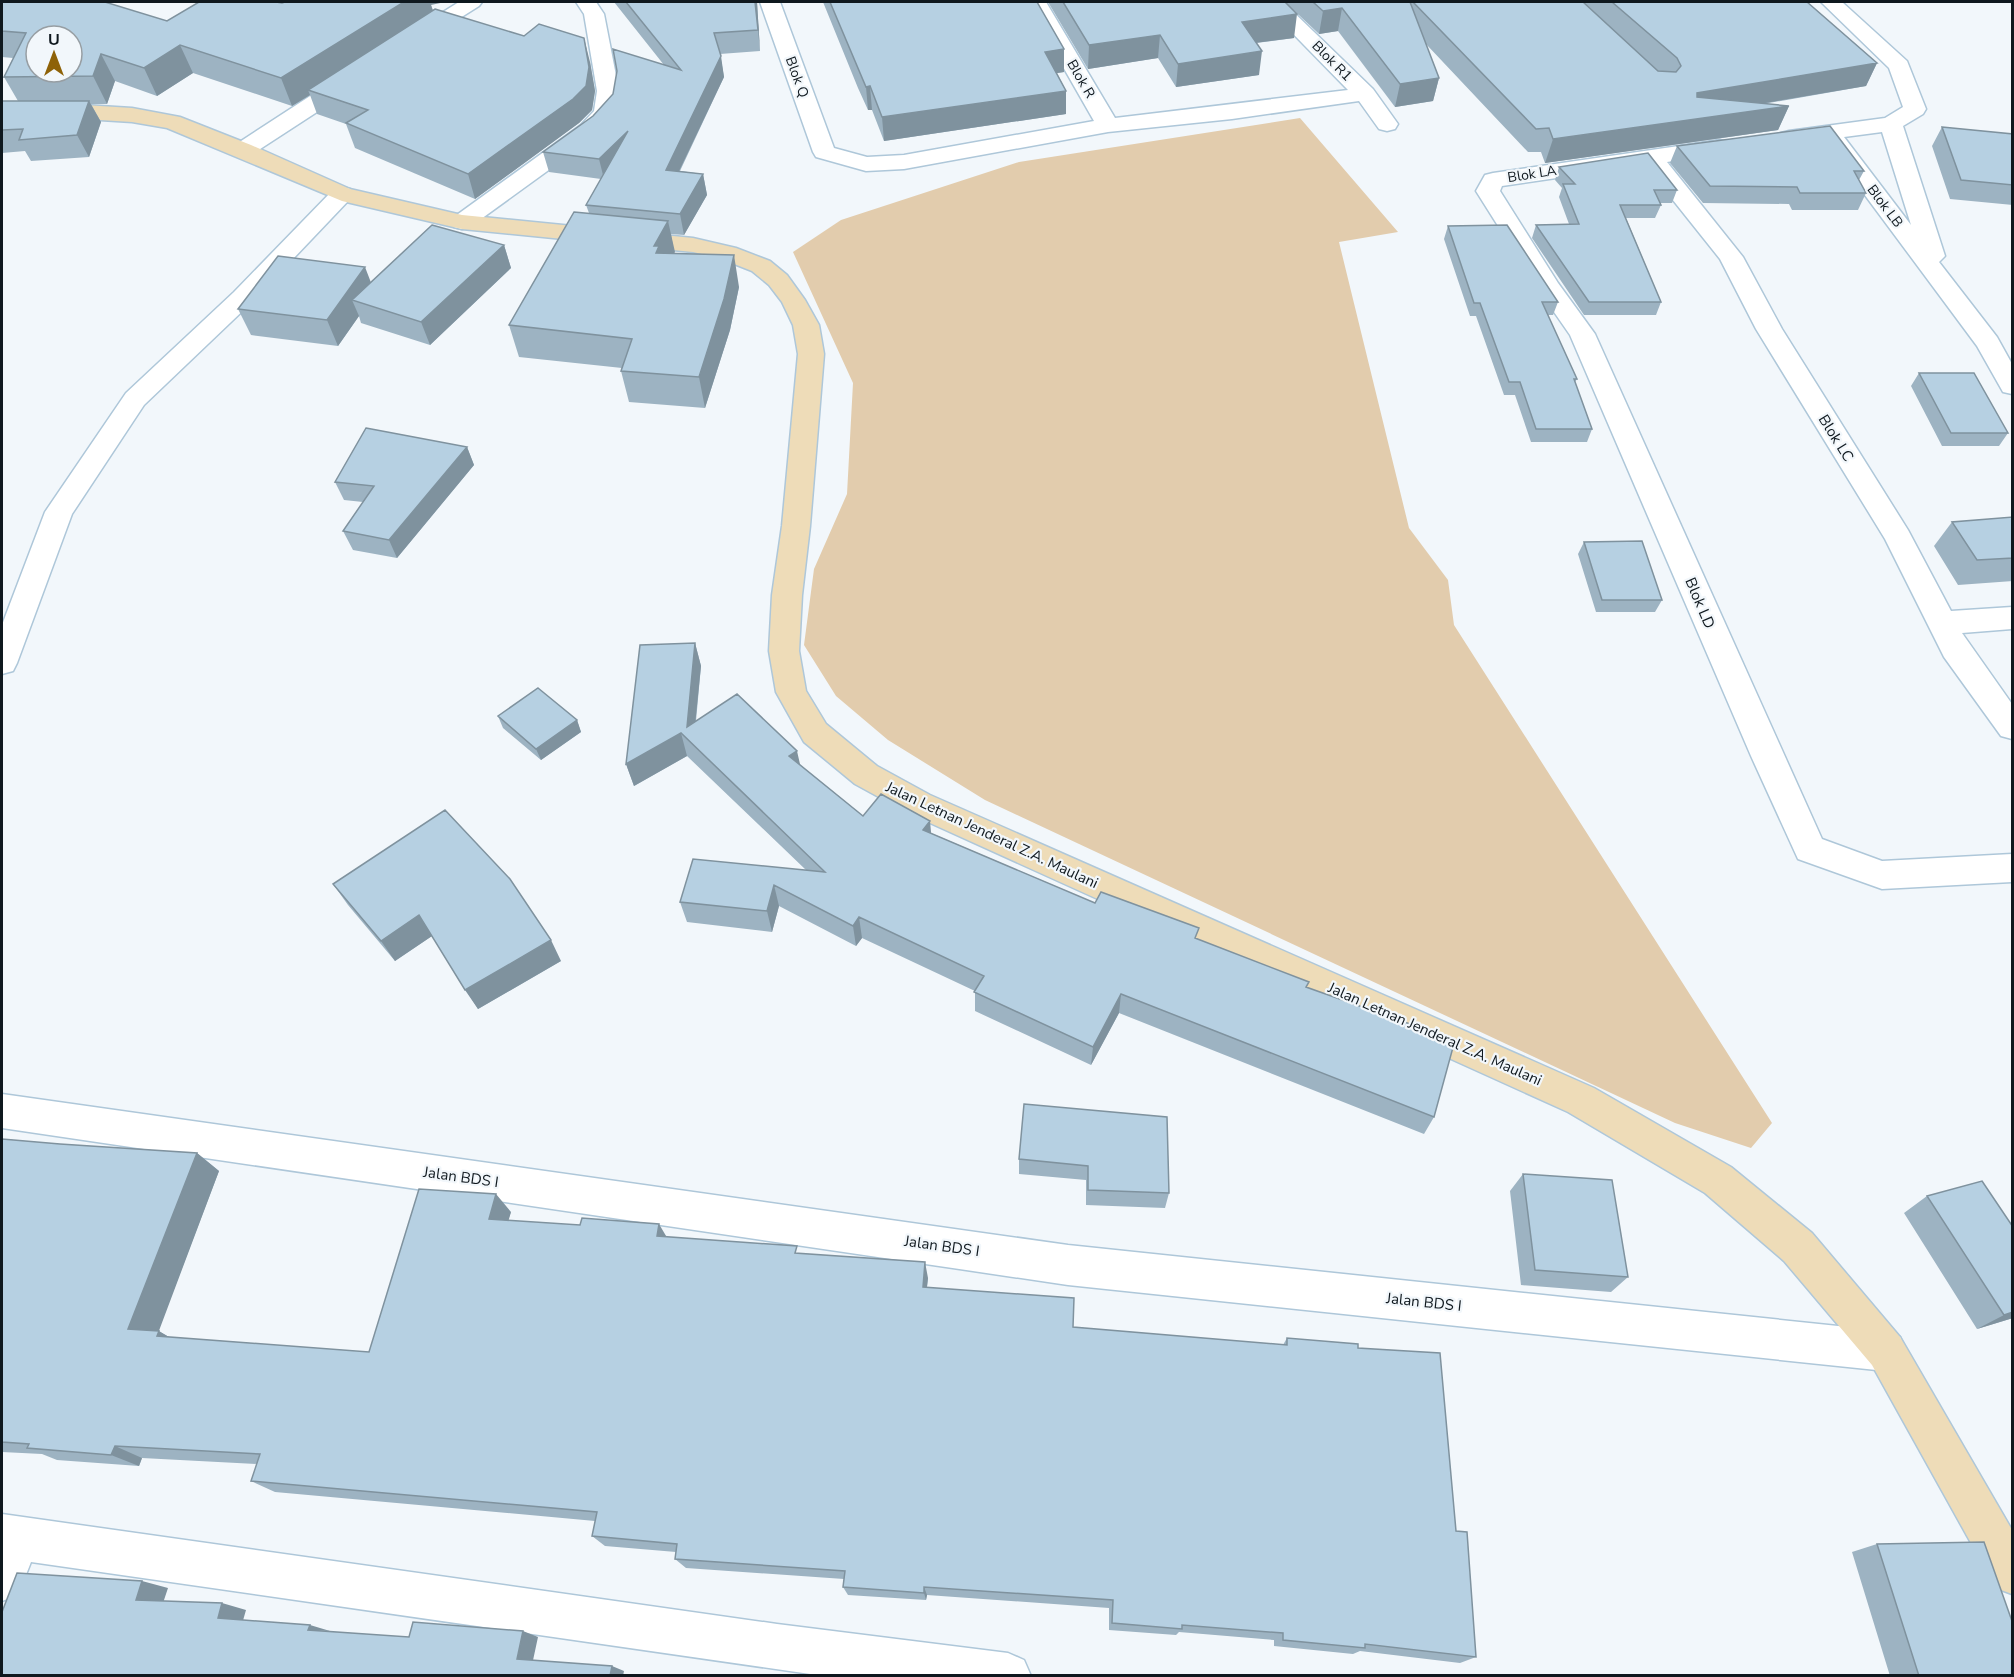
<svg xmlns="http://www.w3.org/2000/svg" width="2014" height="1677" font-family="'Nunito Sans',sans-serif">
<rect width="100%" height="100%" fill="#f2f7fb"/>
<!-- green -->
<path fill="#e2ccad" d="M 1300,118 L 1398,232 L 1339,242 L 1409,528 L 1448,580 L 1454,625 L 1772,1123 L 1751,1148 L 1675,1123 L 985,800 L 888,740 L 836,696 L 804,645 L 814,569 L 847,494 L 853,383 L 793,252 L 841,220 L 1019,162 Z"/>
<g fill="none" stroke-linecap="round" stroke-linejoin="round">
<defs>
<path id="street" d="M 459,2 L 482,2 L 479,6 L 422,42 L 415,44 L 408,42 L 405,38 L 408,34 Z
M 576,2 L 596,2 L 604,14 L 619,91 L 616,113 L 597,135 L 470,227 L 462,229 L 454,227 L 450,222 L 454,217 L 581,125 L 594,111 L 597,91 L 584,14 Z
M 760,2 L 780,2 L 834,148 L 867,157 L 904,155 L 1094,121 L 1026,2 L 1046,2 L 1115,118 L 1348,90 L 1262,2 L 1283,2 L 1373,89 L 1398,124 L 1395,129 L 1387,131 L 1379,129 L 1359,101 L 1232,119 L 1108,132 L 904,169 L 866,171 L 816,157 L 813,152 Z
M 1821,2 L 1842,2 L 1907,61 L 1926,109 L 1923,114 L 1903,126 L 1945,256 L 1939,262 L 1997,337 L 2012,364 L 2012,394 L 2003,392 L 1977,346 L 1824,140 L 1789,145 L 1781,143 L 1778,138 L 1781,133 L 1789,131 L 1885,118 L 1903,107 L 1889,68 ZM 1882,132 L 1911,225 L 1844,137 Z
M 352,73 L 360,74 L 363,79 L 360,84 L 251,155 L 243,157 L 235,155 L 232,150 L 235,145 L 344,74 Z
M 1720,140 L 1728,142 L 1731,147 L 1728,152 L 1667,162 L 1743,257 L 1782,329 L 1908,530 L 1951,611 L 2012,607 L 2012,629 L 1962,633 L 2012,704 L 2012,739 L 2001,736 L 1944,657 L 1885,539 L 1756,329 L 1720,259 L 1645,165 L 1502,186 L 1500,191 L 1558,283 L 1595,334 L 1822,839 L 1882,861 L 2012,854 L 2012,882 L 1882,889 L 1798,859 L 1751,756 L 1570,335 L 1536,286 L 1476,191 L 1485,175 L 1493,173 Z
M 342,187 L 350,189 L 354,194 L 350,199 L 252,302 L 144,405 L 72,514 L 17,663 L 13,671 L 2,674 L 2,625 L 45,512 L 126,393 L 234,292 L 334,189 Z
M 2,1094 L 1068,1245 L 1886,1331 L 1900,1337 L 1906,1351 L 1900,1365 L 1886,1371 L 1068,1285 L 2,1128 Z
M 2,1514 L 777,1624 L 1008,1653 L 1024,1660 L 1031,1676 L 824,1676 L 31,1562 L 18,1595 L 2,1601 Z"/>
<path id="secondary" d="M 84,105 L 132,108 L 180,117 L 251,145 L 350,189 L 462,215 L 693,238 L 736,248 L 770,261 L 787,275 L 805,300 L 819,325 L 824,354 L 810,526 L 802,595 L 799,651 L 806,691 L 826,724 L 877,766 L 930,795 L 1594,1088 L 1731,1167 L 1812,1233 L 1900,1337 L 2012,1530 L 2012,1594 L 1996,1588 L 1872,1365 L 1784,1261 L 1705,1193 L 1568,1112 L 908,813 L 855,784 L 804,742 L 776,692 L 769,651 L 772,595 L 782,526 L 798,354 L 793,325 L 782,302 L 769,285 L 752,271 L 719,258 L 693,252 L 462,229 L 342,201 L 167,128 L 132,122 L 84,119 L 2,120 L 2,107 Z"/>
</defs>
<!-- street casing -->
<use href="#street" stroke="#aec7d9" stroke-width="3"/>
<!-- secondary casing -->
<use href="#secondary" stroke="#aec7d9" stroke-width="3"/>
<!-- street -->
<use href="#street" fill="#fff" fill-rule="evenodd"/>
<!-- secondary -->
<use href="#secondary" fill="#eedcb8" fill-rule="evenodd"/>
</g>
<!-- wall -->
<path fill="#9db3c2" d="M 2,2 L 167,21 L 282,3 L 431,5 L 433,10 L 590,62 L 595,91 L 592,110 L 579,123 L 475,199 L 355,148 L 346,124 L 317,114 L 310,95 L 292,106 L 193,73 L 157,96 L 115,81 L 107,104 L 91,104 L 101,122 L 89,157 L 31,161 L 25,151 L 2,153 L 2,101 L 18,101 L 4,77 L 13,58 L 2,57 Z
M 614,2 L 757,2 L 760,51 L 720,54 L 724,77 L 680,171 L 703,174 L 707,195 L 684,235 L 671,234 L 674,253 L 739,287 L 730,330 L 705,408 L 629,402 L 621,371 L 622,368 L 519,357 L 509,325 L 589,213 L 586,205 L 601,179 L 549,172 L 543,152 L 664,65 Z
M 823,2 L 1037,2 L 1064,49 L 1064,72 L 1057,73 L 1066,91 L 1066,114 L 884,141 L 872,110 L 868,110 L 858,88 Z
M 1048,2 L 1285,2 L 1294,38 L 1256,43 L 1259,75 L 1176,87 L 1158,58 L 1088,69 Z
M 1285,2 L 1807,2 L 1877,63 L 1866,86 L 1763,104 L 1789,106 L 1778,130 L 1545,163 L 1541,152 L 1528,152 L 1426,44 L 1439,78 L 1433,101 L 1395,107 L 1338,31 L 1319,34 Z
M 1942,127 L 2013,134 L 2013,205 L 1950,199 L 1932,146 Z
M 1677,146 L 1864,171 L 1859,180 L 1866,193 L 1858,210 L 1792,210 L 1789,204 L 1703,203 L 1670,163 Z
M 1559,167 L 1677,190 L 1672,203 L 1660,203 L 1661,205 L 1655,218 L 1626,218 L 1661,302 L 1656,315 L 1584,315 L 1532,238 L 1536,225 L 1569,224 L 1559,197 L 1562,188 L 1555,180 Z
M 1448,226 L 1558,302 L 1553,315 L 1548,315 L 1577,379 L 1575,382 L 1592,429 L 1587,442 L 1531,442 L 1515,395 L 1504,395 L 1476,316 L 1470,316 L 1444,239 Z
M 504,245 L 511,268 L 430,345 L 361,323 L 359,316 L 338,346 L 251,335 L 238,309 L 371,282 Z
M 1919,373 L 2008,433 L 1999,446 L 1942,446 L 1911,386 Z
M 467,447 L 474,465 L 397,558 L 353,550 L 343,531 L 363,502 L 344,500 L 335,482 Z
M 2013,517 L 2013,581 L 1958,585 L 1934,546 L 1952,522 Z
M 1584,542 L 1662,600 L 1655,612 L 1596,612 L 1578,554 Z
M 695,643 L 701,666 L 696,721 L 800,765 L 863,816 L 931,833 L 1095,903 L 1197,939 L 1307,987 L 1434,1117 L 1424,1134 L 1119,1013 L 1091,1065 L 975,1011 L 975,991 L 862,938 L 856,946 L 779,906 L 772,932 L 687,922 L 680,902 L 806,870 L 687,756 L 634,786 L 626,764 Z
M 498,716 L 577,720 L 581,732 L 541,760 L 503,728 Z
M 333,884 L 561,961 L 478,1009 L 432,936 L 395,961 L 348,905 Z
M 1167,1117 L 1169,1193 L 1165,1208 L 1086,1205 L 1086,1180 L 1019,1174 L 1019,1159 Z
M 2,1139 L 60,1144 L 197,1153 L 219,1171 L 158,1331 L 169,1337 L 369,1352 L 511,1212 L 508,1220 L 667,1237 L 799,1254 L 928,1278 L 927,1287 L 1073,1327 L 1283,1345 L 1287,1338 L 1358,1348 L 1456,1531 L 1476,1657 L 1460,1663 L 1360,1651 L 1353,1654 L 1274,1646 L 1274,1640 L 1179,1632 L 1176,1635 L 1109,1630 L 1109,1608 L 927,1595 L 926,1600 L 848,1595 L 843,1587 L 844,1579 L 686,1568 L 675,1559 L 676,1552 L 605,1546 L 592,1536 L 595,1521 L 275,1492 L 251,1481 L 257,1464 L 142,1458 L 139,1466 L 57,1460 L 42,1454 L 2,1452 Z
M 1523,1174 L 1628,1277 L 1611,1292 L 1521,1285 L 1510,1191 Z
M 1927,1196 L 2013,1318 L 1977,1329 L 1904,1213 Z
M 1877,1544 L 2013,1676 L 1890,1676 L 1852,1552 Z"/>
<!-- shaded-wall -->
<path fill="#7f929e" d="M 404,2 L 445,2 L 431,5 L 434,15 L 308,90 L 310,95 L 292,106 L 281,78 Z
M 755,2 L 757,2 L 760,51 L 758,30 Z
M 1342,8 L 1338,31 L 1319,34 L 1323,11 Z
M 1297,14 L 1294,38 L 1239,45 L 1242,22 Z
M 1160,35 L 1158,58 L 1088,69 L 1089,45 Z
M 584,38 L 590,62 L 595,91 L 592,110 L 579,123 L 475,199 L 468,174 Z
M 180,45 L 193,73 L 157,96 L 144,68 Z
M 1064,49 L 1064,72 L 1044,75 L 1045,52 Z
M 1262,51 L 1259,75 L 1176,87 L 1178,64 Z
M 101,54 L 115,81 L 107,104 L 93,76 Z
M 721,56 L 724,77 L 670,190 L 666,170 Z
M 1877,63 L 1866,86 L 1688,116 L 1697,93 Z
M 1439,78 L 1433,101 L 1395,107 L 1400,84 Z
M 870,86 L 872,110 L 868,110 L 866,87 Z
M 1066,91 L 1066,114 L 884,141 L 882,117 Z
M 89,101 L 101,122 L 89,157 L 77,135 Z
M 1789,106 L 1778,130 L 1545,163 L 1553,139 Z
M 628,131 L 604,179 L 599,159 Z
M 703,174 L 707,195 L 684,235 L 680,214 Z
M 668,221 L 675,252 L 664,271 L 666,278 L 654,246 Z
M 504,245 L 511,268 L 430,345 L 421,322 Z
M 734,255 L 739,287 L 730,330 L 705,408 L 699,377 Z
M 365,267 L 375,293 L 352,300 L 359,316 L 338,346 L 327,320 Z
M 467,447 L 474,465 L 397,558 L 389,540 Z
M 695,643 L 701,666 L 693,745 L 687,727 Z
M 577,720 L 581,732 L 541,760 L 536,749 Z
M 681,733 L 687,756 L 634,786 L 626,764 Z
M 797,751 L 802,773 L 789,756 Z
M 930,821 L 932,843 L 923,830 Z
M 774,885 L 779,906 L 772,932 L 767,911 Z
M 419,915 L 432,936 L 395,961 L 381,941 Z
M 859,917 L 862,938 L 856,946 L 853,926 Z
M 551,940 L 561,961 L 478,1009 L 465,990 Z
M 1121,994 L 1119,1013 L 1091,1065 L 1093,1047 Z
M 197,1153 L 219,1171 L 154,1344 L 128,1329 Z
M 496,1194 L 511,1212 L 504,1236 L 489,1219 Z
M 659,1224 L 669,1241 L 657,1236 Z
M 925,1262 L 928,1278 L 925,1303 L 923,1287 Z
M 2013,1312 L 2013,1318 L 1977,1329 L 2004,1315 Z
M 159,1331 L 184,1346 L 157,1336 Z
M 115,1446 L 142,1458 L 139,1466 L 111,1455 Z
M 142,1581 L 168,1588 L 162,1606 L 136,1600 Z
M 924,1587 L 927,1595 L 926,1600 L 924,1593 Z
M 222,1603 L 246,1610 L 242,1624 L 218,1618 Z
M 310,1625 L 330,1631 L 308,1630 Z
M 523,1631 L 538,1637 L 532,1665 L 517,1659 Z
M 612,1666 L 624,1671 L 623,1676 L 610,1676 Z"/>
<!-- building -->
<path fill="#b6d0e2" stroke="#7f929e" stroke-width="1.5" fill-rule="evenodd" d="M 2,2 L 105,2 L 167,21 L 199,2 L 276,2 L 282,3 L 285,2 L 404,2 L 281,78 L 180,45 L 144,68 L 101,54 L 93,76 L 4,77 L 26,33 L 2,31 ZM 36,36 L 72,36 L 72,72 L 36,72 Z
M 626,2 L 755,2 L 758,30 L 714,33 L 721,56 L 666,170 L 703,174 L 680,214 L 586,205 L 628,131 L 599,159 L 543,152 L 593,116 L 613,94 L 617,71 L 613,49 L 681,70 Z
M 830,2 L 1037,2 L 1064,49 L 1045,52 L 1066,91 L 882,117 L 870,86 L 866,87 Z
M 1063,2 L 1285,2 L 1297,14 L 1242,22 L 1262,51 L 1178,64 L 1160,35 L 1089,45 Z
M 1313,2 L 1410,2 L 1439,78 L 1400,84 L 1342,8 L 1323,11 Z
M 1413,2 L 1583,2 L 1658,71 L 1676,72 L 1681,66 L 1677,58 L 1612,2 L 1807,2 L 1877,63 L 1697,93 L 1697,97 L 1789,106 L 1553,139 L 1549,128 L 1536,129 Z
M 435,9 L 524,36 L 539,24 L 584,38 L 589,67 L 586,86 L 573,99 L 468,174 L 346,123 L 368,110 L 308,90 Z
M 2,101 L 89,101 L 77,135 L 19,140 L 23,129 L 2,130 Z
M 1830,126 L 1864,171 L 1854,171 L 1866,193 L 1800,193 L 1797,187 L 1710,186 L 1677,146 Z
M 1942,127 L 2013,134 L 2013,185 L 1961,180 Z
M 1648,153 L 1677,190 L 1654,190 L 1661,205 L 1620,205 L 1661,302 L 1589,302 L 1536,225 L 1579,224 L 1563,184 L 1575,184 L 1559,167 Z
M 574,212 L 668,221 L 654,246 L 659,246 L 656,253 L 734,255 L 724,299 L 699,377 L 621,371 L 632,339 L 509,325 Z
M 432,225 L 504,245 L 421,322 L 352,300 Z
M 1507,225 L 1558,302 L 1542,302 L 1577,379 L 1574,379 L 1592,429 L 1536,429 L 1520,382 L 1509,382 L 1480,303 L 1474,303 L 1448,226 Z
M 278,256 L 365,267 L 327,320 L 238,309 Z
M 1919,373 L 1974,373 L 2008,433 L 1951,433 Z
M 366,428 L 467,447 L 389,540 L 343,531 L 374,486 L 335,482 Z
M 2013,517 L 2013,558 L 1977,560 L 1952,522 Z
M 1642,541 L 1662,600 L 1602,600 L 1584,542 Z
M 695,643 L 687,727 L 737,694 L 797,751 L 789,756 L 863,816 L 881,794 L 930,821 L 923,830 L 1095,903 L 1101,892 L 1199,928 L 1195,938 L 1309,982 L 1306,987 L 1455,1040 L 1434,1117 L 1121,994 L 1093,1047 L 974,992 L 984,976 L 859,917 L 853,926 L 774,885 L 767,911 L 680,902 L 693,859 L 825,872 L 681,733 L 626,764 L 640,645 Z
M 538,688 L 577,720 L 536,749 L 498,716 Z
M 445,810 L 510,879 L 551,940 L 465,990 L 419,915 L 381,941 L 333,884 Z
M 1024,1104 L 1167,1117 L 1169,1193 L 1088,1190 L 1088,1166 L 1019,1159 Z
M 2,1139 L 60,1144 L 197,1153 L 128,1329 L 159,1331 L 157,1336 L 369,1352 L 419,1189 L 496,1194 L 489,1219 L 580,1225 L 582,1218 L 659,1224 L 657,1236 L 797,1246 L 795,1253 L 925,1262 L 923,1287 L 1074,1298 L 1073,1327 L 1287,1345 L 1287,1338 L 1358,1344 L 1358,1348 L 1440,1353 L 1456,1531 L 1467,1532 L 1476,1657 L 1365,1644 L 1365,1648 L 1283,1640 L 1283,1633 L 1182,1625 L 1182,1629 L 1112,1623 L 1113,1600 L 924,1587 L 924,1593 L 843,1587 L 845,1571 L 675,1559 L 677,1544 L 592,1536 L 597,1512 L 251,1481 L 260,1454 L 115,1446 L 111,1455 L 27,1448 L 29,1444 L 2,1442 Z
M 1523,1174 L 1612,1180 L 1628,1277 L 1535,1270 Z
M 1982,1181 L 2013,1227 L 2013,1312 L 2004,1315 L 1927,1196 Z
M 1984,1542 L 2013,1624 L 2013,1676 L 1919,1676 L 1877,1544 Z
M 17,1573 L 142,1581 L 136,1600 L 222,1603 L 218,1618 L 310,1625 L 308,1630 L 409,1637 L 413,1622 L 523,1631 L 517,1659 L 612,1666 L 610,1676 L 2,1676 L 2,1612 Z"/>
<g text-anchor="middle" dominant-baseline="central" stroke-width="4.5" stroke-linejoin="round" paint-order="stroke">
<!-- far-street labels -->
<g font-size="14" fill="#0f181e" stroke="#f2f7fb">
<text transform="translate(1332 61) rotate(45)">Blok R1</text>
<text transform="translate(797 77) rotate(70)">Blok Q</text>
<text transform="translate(1081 79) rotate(60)">Blok R</text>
<text transform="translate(1532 174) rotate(-9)">Blok LA</text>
<text transform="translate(1885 206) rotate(53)">Blok LB</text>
</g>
<!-- street labels -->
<g font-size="15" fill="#0f181e" stroke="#f2f7fb">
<text transform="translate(1836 438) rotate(58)">Blok LC</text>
<text transform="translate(1700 603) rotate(67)">Blok LD</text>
<text transform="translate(992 835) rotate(25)">Jalan Letnan Jenderal Z.A. Maulani</text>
<text transform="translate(1435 1034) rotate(24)">Jalan Letnan Jenderal Z.A. Maulani</text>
<text transform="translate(461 1177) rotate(8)">Jalan BDS I</text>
<text transform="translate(942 1246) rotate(8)">Jalan BDS I</text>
<text transform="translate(1424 1302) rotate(6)">Jalan BDS I</text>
</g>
</g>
<!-- border -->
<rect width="2014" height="1677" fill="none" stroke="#0f181e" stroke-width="6"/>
<!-- north arrow -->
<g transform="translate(54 54)"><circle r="28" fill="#f2f7fb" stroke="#979ea3" stroke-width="1.5"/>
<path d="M0-4.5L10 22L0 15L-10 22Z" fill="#8e6208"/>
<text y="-9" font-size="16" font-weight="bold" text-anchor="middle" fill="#0f181e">U</text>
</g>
</svg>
